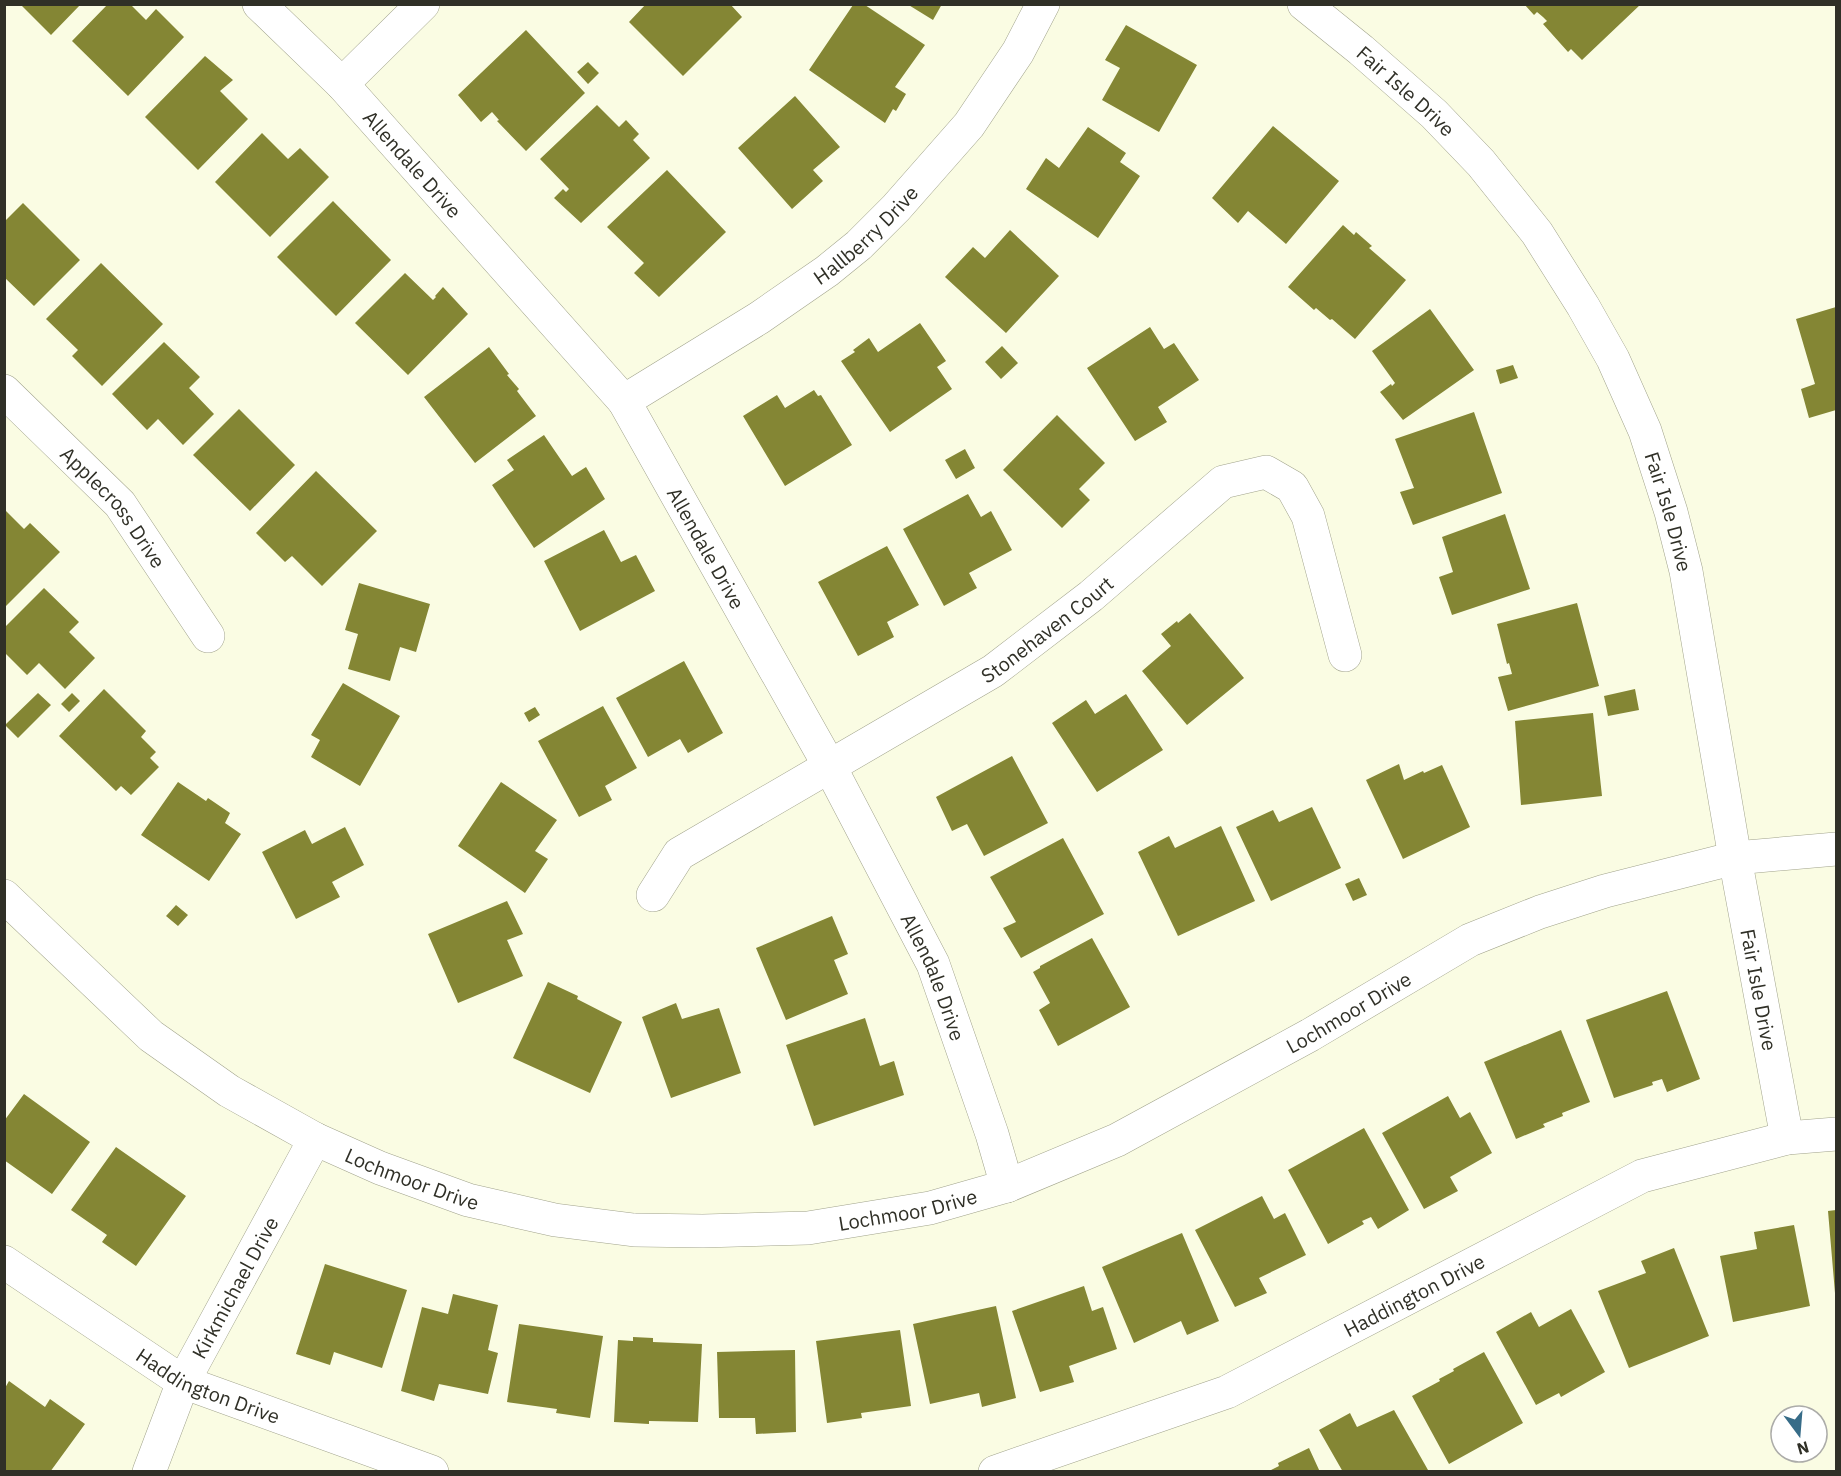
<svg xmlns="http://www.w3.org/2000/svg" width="1841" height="1476" font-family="'IBM Plex Sans',sans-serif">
<rect width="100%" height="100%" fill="#fafce3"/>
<!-- building -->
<path fill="#848634" d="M 20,4 L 81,4 L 51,35 Z
M 108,4 L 130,4 L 146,20 L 156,9 L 184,37 L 128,96 L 72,41 Z
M 646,4 L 730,4 L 742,17 L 683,76 L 629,22 Z
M 907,4 L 942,4 L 933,20 Z
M 1524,4 L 1641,4 L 1582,60 L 1571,49 L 1568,52 L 1543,24 L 1547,21 L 1543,17 L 1537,12 L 1534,15 Z
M 853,5 L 865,5 L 925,45 L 895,87 L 906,94 L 896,111 L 893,109 L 885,123 L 809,70 Z
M 1126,25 L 1197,65 L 1159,132 L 1102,100 L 1120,68 L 1105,60 Z
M 526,30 L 585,93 L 526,151 L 497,121 L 499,120 L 492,112 L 481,122 L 458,95 Z
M 205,56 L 233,80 L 220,91 L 248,119 L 198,170 L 145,117 Z
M 588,62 L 599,73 L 588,84 L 577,72 Z
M 795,96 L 840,147 L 813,170 L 823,181 L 792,209 L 738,148 Z
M 597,105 L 619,127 L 626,120 L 639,134 L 633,140 L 650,158 L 581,223 L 554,198 L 563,189 L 566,192 L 569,189 L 540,159 Z
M 1273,126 L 1339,181 L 1286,244 L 1248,211 L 1238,223 L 1212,198 Z
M 1088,127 L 1126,153 L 1120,162 L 1140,176 L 1098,238 L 1026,189 L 1046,158 L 1059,168 Z
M 262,133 L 288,159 L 300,148 L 329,177 L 270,237 L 215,182 Z
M 667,170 L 726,232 L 659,297 L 634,273 L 644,263 L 607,227 Z
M 333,201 L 391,260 L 336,316 L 277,257 Z
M 23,203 L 80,260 L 34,306 L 4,277 L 4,222 Z
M 1343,225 L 1354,235 L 1356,232 L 1372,246 L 1369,248 L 1406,280 L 1355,339 L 1332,319 L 1330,320 L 1316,308 L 1314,310 L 1288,287 Z
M 1010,230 L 1059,276 L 1006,333 L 945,277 L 973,247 L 985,258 Z
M 101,263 L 163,324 L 102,386 L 72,356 L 78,350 L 46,319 Z
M 405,273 L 433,300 L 436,297 L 435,296 L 443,287 L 468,314 L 408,375 L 355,323 Z
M 1836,307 L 1836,410 L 1809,418 L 1801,389 L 1815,384 L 1796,319 Z
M 1430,309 L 1474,370 L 1403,420 L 1380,392 L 1391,384 L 1392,386 L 1395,383 L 1372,351 Z
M 920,323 L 946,361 L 937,367 L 952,389 L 890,432 L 841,361 L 855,352 L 853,350 L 869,338 L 878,352 Z
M 1150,327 L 1164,349 L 1174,343 L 1199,380 L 1158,407 L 1167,422 L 1135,441 L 1087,368 Z
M 164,342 L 200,377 L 189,388 L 214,414 L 183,445 L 158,419 L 147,430 L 112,394 Z
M 1002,346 L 1018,363 L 1001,379 L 985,362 Z
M 489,347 L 509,374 L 507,375 L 519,389 L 517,391 L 536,416 L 475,463 L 424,397 Z
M 1513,365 L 1518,378 L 1500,384 L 1496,370 Z
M 814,390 L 818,396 L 821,395 L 852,445 L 785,486 L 743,416 L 777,395 L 785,408 Z
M 239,409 L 295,465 L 250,511 L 193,455 Z
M 1474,412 L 1502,493 L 1413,525 L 1400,492 L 1414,488 L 1395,439 Z
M 1057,415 L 1105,463 L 1079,489 L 1090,500 L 1062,528 L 1003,470 Z
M 544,435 L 572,476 L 586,467 L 605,499 L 534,548 L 492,485 L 514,470 L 507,460 Z
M 965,449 L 975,468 L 956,479 L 945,460 Z
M 316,471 L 377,531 L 322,586 L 292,556 L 285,562 L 256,533 Z
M 968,494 L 981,517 L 991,511 L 1012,550 L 969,573 L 977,588 L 944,606 L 903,529 Z
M 4,509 L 24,529 L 30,523 L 60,552 L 4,608 Z
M 1505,514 L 1530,589 L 1452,615 L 1439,577 L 1453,572 L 1442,537 Z
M 604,530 L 621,562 L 636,555 L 655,591 L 580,631 L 544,561 Z
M 887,546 L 919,605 L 887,622 L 894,637 L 858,656 L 818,582 Z
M 359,583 L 430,604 L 416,652 L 400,647 L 390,681 L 348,669 L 358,634 L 345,630 Z
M 44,588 L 79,622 L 69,632 L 95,658 L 65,689 L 39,663 L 27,675 L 4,652 L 4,628 Z
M 1577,603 L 1599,686 L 1508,711 L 1498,677 L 1512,674 L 1509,663 L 1507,664 L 1497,624 Z
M 1190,613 L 1244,678 L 1187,725 L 1142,671 L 1171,646 L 1161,634 L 1177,621 L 1178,623 Z
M 684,661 L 723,733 L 688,753 L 680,739 L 648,757 L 616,698 Z
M 343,683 L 400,716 L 360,786 L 311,757 L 320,740 L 311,735 Z
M 104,689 L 146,731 L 141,737 L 156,752 L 150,758 L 159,767 L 131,795 L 121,786 L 116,791 L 59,736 Z
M 1635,689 L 1639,710 L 1608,716 L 1604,696 Z
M 38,693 L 51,705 L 18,738 L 5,725 Z
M 72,693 L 80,701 L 69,712 L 61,704 Z
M 1126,694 L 1163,750 L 1097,792 L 1052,723 L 1086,700 L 1095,714 Z
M 603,706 L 637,768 L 605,786 L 612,800 L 579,817 L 538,741 Z
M 535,707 L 540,715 L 529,722 L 524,713 Z
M 1593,713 L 1602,796 L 1521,805 L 1515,721 Z
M 1012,756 L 1048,823 L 984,856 L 967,824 L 952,831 L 936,797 Z
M 1399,764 L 1404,780 L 1423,771 L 1424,773 L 1442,765 L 1470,827 L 1403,859 L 1366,780 Z
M 178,782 L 206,801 L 208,798 L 230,813 L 225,823 L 241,834 L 209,881 L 141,835 Z
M 501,782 L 557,820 L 535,851 L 548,859 L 525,893 L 458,846 Z
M 1312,807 L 1341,868 L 1271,901 L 1236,827 L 1273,810 L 1279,822 Z
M 1221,826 L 1255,901 L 1178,936 L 1138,852 L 1169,836 L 1175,848 Z
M 345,827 L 364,865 L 332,882 L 340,897 L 296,919 L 262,852 L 305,830 L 312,844 Z
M 1063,838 L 1104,914 L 1021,958 L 1003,928 L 1016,922 L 990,877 Z
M 1359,878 L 1367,895 L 1353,901 L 1345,884 Z
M 507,901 L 523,934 L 507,940 L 523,976 L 458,1003 L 428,934 Z
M 176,905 L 188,915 L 178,926 L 166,916 Z
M 832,916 L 848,954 L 834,960 L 848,994 L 786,1020 L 756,948 Z
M 1092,938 L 1130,1007 L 1058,1046 L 1039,1010 L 1050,1003 L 1033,972 L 1040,968 L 1040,966 Z
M 548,982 L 578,996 L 577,999 L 622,1022 L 590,1093 L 513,1058 Z
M 1667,991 L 1700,1079 L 1667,1092 L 1662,1079 L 1652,1082 L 1653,1085 L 1614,1098 L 1586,1020 Z
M 676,1003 L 682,1019 L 719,1008 L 741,1073 L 671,1098 L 642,1017 Z
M 865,1018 L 880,1066 L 894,1061 L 904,1095 L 814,1126 L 786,1045 Z
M 1561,1030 L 1590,1102 L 1562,1113 L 1563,1116 L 1543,1124 L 1545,1127 L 1516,1139 L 1484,1062 Z
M 24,1094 L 90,1142 L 52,1194 L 4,1160 L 4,1121 Z
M 1448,1096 L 1460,1118 L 1470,1112 L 1492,1153 L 1450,1177 L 1458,1191 L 1424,1209 L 1382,1133 Z
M 1364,1128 L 1409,1210 L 1378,1229 L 1371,1217 L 1362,1221 L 1364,1224 L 1328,1244 L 1288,1170 Z
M 116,1147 L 186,1196 L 136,1266 L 102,1242 L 107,1235 L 71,1210 Z
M 1262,1196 L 1274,1219 L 1285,1213 L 1306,1255 L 1259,1278 L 1267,1293 L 1235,1307 L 1195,1230 Z
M 1836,1210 L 1836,1293 L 1835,1293 L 1828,1211 Z
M 1794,1225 L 1810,1306 L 1733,1322 L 1720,1256 L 1757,1249 L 1754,1232 Z
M 1182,1233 L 1219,1321 L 1187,1335 L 1181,1321 L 1134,1343 L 1102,1267 Z
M 1674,1248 L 1709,1336 L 1629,1368 L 1598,1291 L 1646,1273 L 1641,1261 Z
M 325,1264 L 407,1290 L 382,1368 L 334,1352 L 330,1365 L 296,1354 Z
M 1084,1286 L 1092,1311 L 1103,1307 L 1117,1349 L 1069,1366 L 1074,1382 L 1040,1392 L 1012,1311 Z
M 453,1294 L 498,1305 L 488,1350 L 498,1353 L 488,1394 L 439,1384 L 434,1401 L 401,1391 L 422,1307 L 448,1314 Z
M 996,1306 L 1016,1398 L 982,1407 L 979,1393 L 930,1404 L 913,1324 Z
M 1571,1309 L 1605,1372 L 1561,1397 L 1559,1393 L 1536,1405 L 1496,1332 L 1531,1312 L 1539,1327 Z
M 519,1324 L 603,1336 L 590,1418 L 556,1413 L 557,1409 L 507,1402 Z
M 900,1330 L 911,1406 L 861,1413 L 862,1418 L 827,1423 L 816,1341 Z
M 633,1337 L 653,1338 L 653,1342 L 702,1344 L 698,1422 L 649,1421 L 649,1424 L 614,1422 L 618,1340 L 633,1341 Z
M 795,1350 L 796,1432 L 756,1434 L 755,1418 L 719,1418 L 717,1352 Z
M 1484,1352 L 1523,1423 L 1449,1464 L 1412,1396 L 1440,1381 L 1439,1379 L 1454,1371 L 1453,1369 Z
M 9,1381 L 45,1407 L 50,1399 L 85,1424 L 50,1472 L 5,1472 L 5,1388 Z
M 1394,1410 L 1428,1470 L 1343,1472 L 1319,1430 L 1350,1413 L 1357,1427 Z
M 1309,1448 L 1320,1472 L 1267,1472 L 1279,1466 L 1278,1463 Z"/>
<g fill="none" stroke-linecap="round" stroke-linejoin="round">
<defs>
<g id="minor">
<path id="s1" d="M 259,4 L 342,84 L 624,401 L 830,767 L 933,964 L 992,1134 L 1007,1186"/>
<path d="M 342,84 L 423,4"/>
<path id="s2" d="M 4,391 L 120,504 L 208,636"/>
<path id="s3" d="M 624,401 L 759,318 L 827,271 L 859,245 L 896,208 L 969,125 L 1018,52 L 1043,4"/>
<path id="s4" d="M 1735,858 L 1787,1138"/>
<path id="s5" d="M 653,895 L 679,854 L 993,671 L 1091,596 L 1223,482 L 1266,472 L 1292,487 L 1308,516 L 1345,655"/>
<path id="s6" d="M 4,1262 L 183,1382 L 432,1472"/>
<path id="s7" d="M 149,1472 L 183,1382 L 315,1139"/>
<path id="s8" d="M 995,1472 L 1227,1392 L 1642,1176 L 1787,1138 L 1836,1134"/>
</g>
<g id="tertiary">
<path id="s9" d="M 1304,4 L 1361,50 L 1434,114 L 1481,163 L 1537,233 L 1583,306 L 1613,359 L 1645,431 L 1671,512 L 1686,571 L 1735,858"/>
<path id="s10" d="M 4,896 L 151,1036 L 229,1091 L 315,1139 L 380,1168 L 468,1200 L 555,1220 L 634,1230 L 703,1231 L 808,1228 L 930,1208 L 1007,1186 L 1117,1140 L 1310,1035 L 1470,940 L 1540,912 L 1605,891 L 1735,858 L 1836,849"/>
</g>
</defs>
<!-- minor casing -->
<use href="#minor" stroke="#a1a38c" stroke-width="34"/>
<!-- tertiary casing -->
<use href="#tertiary" stroke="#a1a38c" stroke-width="34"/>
<!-- minor -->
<use href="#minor" stroke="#fff" stroke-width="33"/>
<!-- tertiary -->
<use href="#tertiary" stroke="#fff" stroke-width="33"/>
</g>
<g text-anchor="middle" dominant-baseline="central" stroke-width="4.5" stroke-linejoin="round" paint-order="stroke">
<!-- street labels -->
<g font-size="20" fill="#303027" stroke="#fff">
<text stroke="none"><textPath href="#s9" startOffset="134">Fair Isle Drive</textPath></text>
<text stroke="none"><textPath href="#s1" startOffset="222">Allendale Drive</textPath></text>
<text stroke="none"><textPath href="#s3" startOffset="294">Hallberry Drive</textPath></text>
<text stroke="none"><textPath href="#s2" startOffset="160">Applecross Drive</textPath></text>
<text stroke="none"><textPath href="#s9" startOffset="638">Fair Isle Drive</textPath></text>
<text stroke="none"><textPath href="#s1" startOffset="708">Allendale Drive</textPath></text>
<text stroke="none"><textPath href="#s5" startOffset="480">Stonehaven Court</textPath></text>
<text stroke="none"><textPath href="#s1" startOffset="1194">Allendale Drive</textPath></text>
<text stroke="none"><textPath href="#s4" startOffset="134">Fair Isle Drive</textPath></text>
<text stroke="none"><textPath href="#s10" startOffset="1492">Lochmoor Drive</textPath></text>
<text stroke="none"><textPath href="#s10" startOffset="502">Lochmoor Drive</textPath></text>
<text stroke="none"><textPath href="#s10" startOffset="1006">Lochmoor Drive</textPath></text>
<text stroke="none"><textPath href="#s7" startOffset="204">Kirkmichael Drive</textPath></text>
<text stroke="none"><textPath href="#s8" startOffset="456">Haddington Drive</textPath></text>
<text stroke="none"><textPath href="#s6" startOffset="240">Haddington Drive</textPath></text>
</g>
</g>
<!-- border -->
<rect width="1841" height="1476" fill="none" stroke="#303027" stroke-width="12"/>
<!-- north arrow -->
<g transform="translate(1799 1434) rotate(164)"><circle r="28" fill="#ffffff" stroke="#acaca9" stroke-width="1.5"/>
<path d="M0-4.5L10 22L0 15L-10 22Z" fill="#376c88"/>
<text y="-9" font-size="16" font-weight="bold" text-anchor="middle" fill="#303027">N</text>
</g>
</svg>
